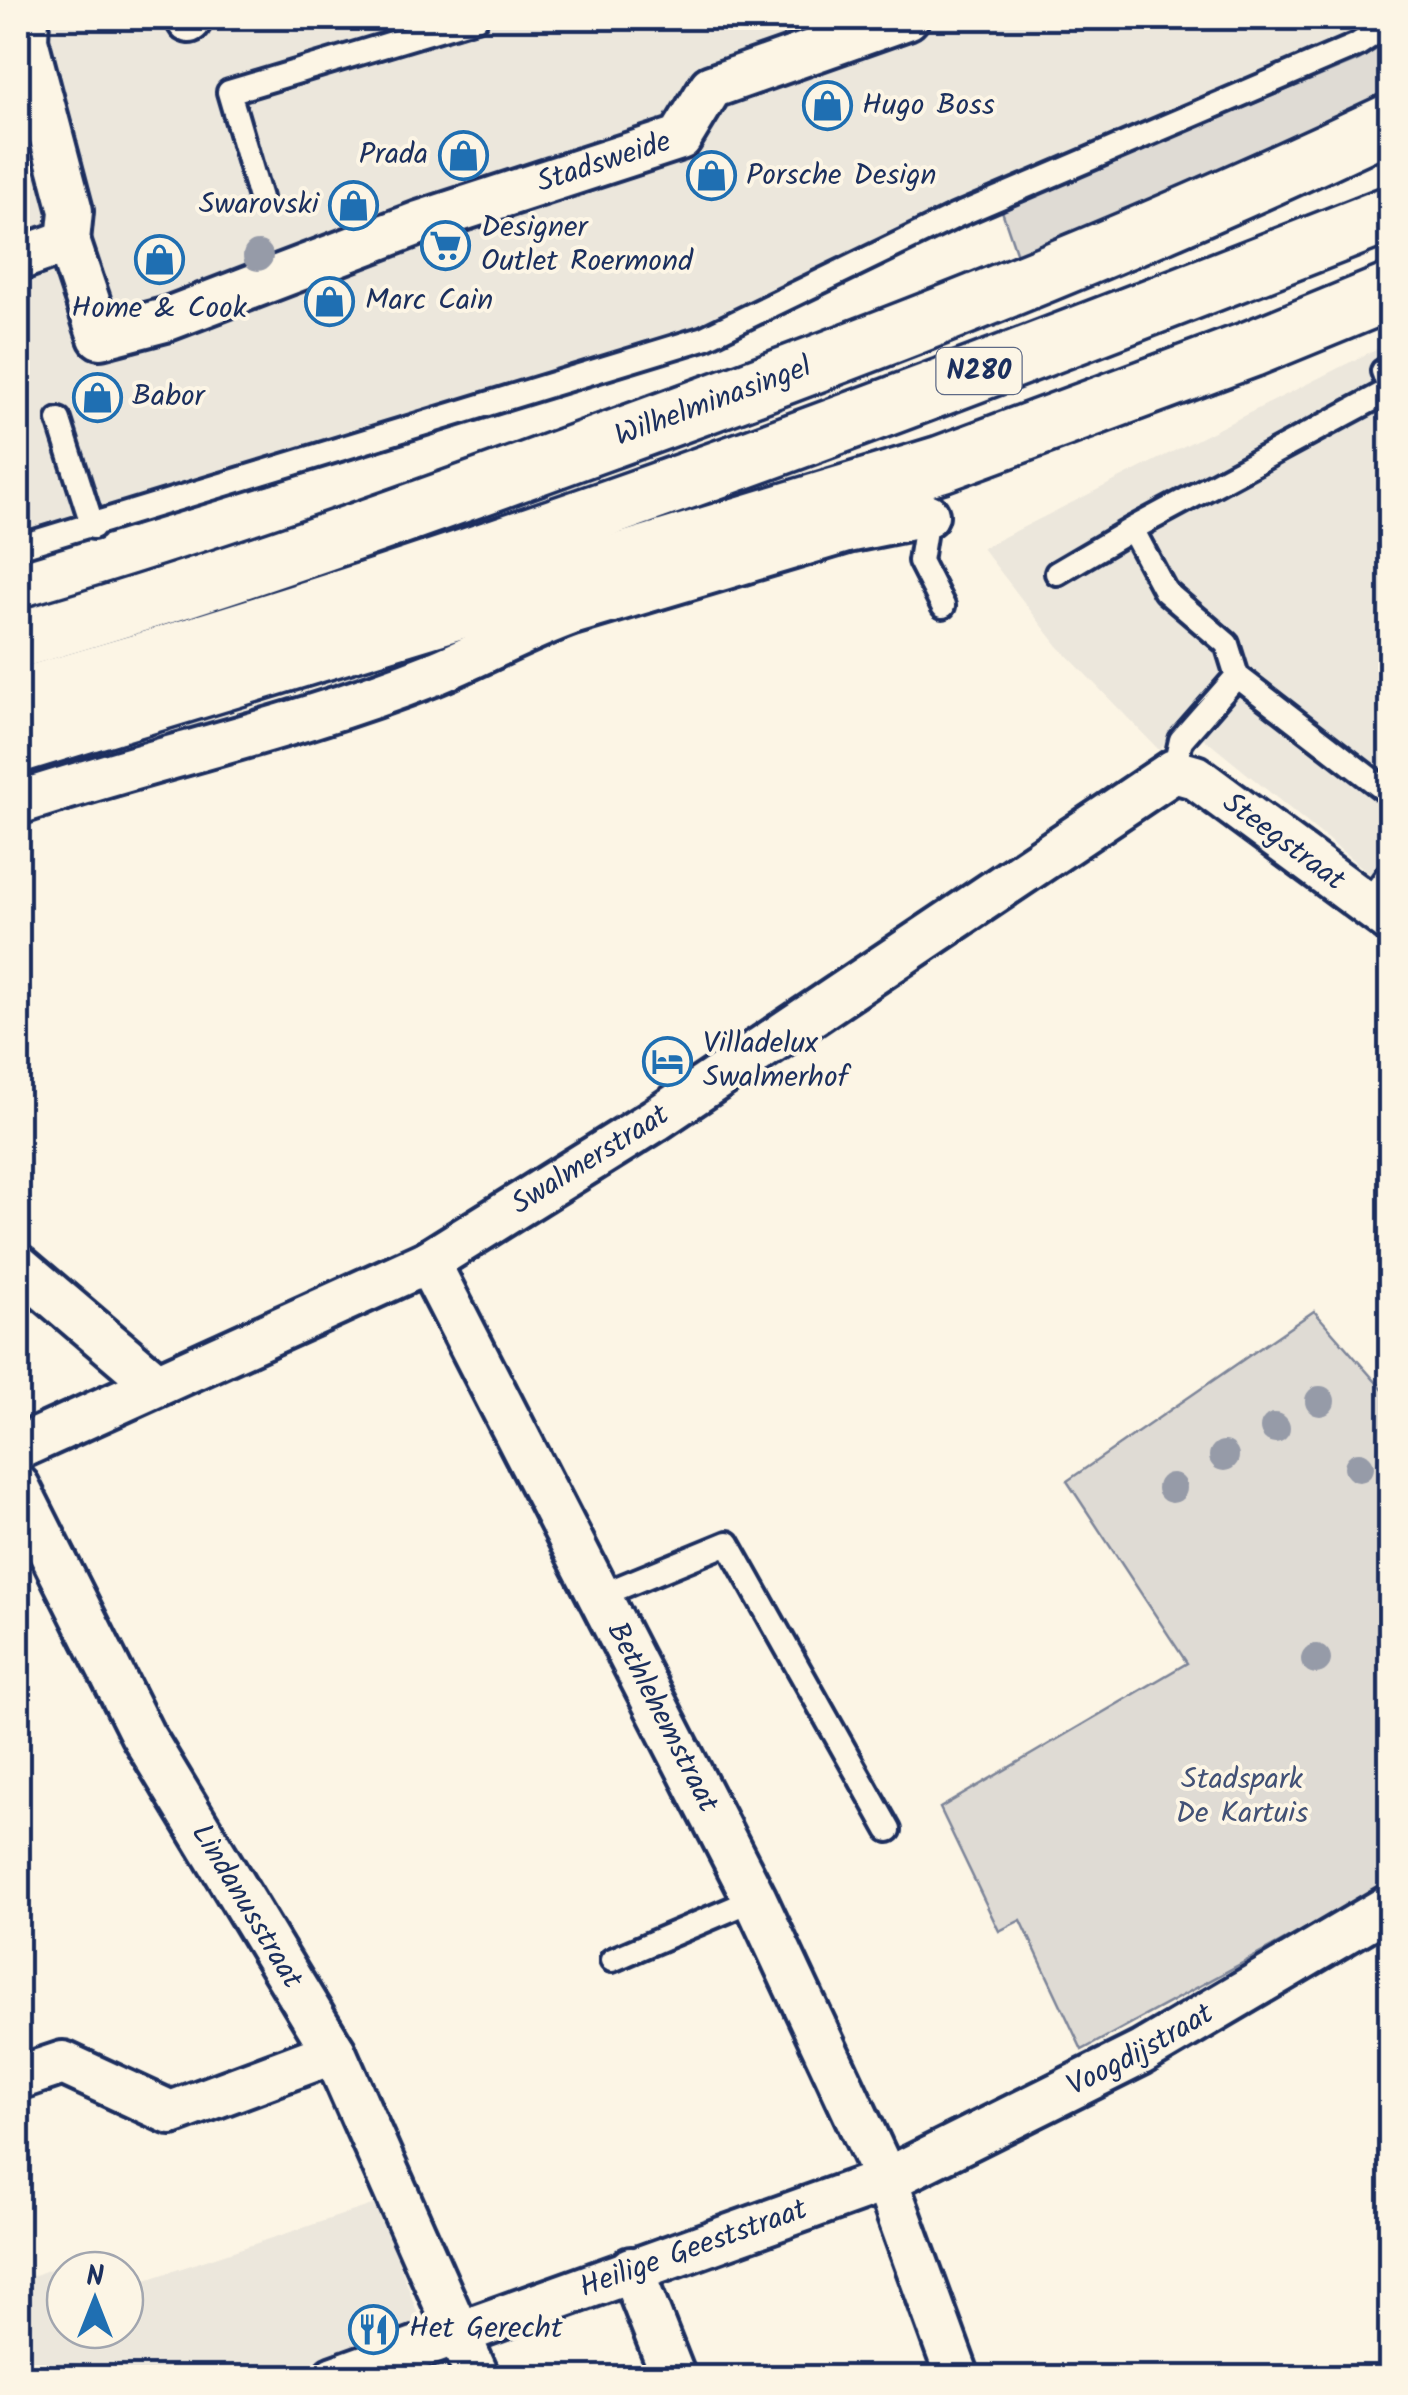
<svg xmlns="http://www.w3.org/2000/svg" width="1408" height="2395" font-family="Kalam,sans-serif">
<rect width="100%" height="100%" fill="#fcf5e5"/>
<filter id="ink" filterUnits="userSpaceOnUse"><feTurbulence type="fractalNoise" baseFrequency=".01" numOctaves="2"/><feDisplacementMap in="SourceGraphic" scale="20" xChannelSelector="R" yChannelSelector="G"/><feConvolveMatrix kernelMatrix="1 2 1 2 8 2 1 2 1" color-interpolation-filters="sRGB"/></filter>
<g filter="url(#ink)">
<!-- built -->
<path fill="#ece7dc" d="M 18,18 L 1387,18 L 1329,48 L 1057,161 L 693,329 L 18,560 Z
M 1390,342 L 1390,890 L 1186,724 L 1159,750 L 1058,646 L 982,548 Z
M 378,2203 L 422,2326 L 263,2377 L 18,2378 L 18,2282 L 68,2262 L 65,2330 L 125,2330 L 125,2287 Z"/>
<!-- green -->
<path fill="#dfdbd4" stroke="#7d8599" stroke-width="2.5" d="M 1390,41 L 1390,92 L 1018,258 L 1001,208 L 1359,60 Z
M 1314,1311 L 1390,1398 L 1390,1883 L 1082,2050 L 1021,1920 L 999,1931 L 940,1808 L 1187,1663 L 1067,1481 Z"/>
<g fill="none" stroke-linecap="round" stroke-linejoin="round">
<defs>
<path id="lane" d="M 260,198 L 229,92 L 476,18
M 59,420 L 93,527
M 928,511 L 920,561 L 943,606
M 1132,529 L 1390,390 L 1383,371 L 1390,367
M 18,547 L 704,338 L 956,216 L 1357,45 L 1390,23
M 1057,573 L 1132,529 L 1165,591 L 1227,644 L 1237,676
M 1174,771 L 1181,740 L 1237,676 L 1390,794
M 1367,904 L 1390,872
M 599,1596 L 728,1543 L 889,1830
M 612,1960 L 755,1899"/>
<g id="street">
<path d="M 27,18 L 26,40 L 71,211 L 68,241"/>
<path d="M 188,18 L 189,21"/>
<path id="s1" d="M 18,259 L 68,241 L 100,337 L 165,320 L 419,223 L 680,138 L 711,87 L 907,18"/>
<path d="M 18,803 C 155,758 298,728 433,674 C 480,655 524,630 572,613 L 847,531 L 927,515"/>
<path id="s2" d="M 428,1262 L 755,1899 L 886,2180 L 958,2378"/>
<path d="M 18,1266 L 154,1382"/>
<path id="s3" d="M 18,1448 L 428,1262 L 655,1120 L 1174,771 L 1195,777 L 1390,921"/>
<path id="s4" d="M 18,1487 L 142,1734 L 334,2052 L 478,2378"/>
<path d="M 18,2078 L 63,2063 L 171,2113 L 334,2052"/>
<path d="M 631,2269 L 674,2378"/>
<path id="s5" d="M 334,2378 L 886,2180 L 1141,2053 L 1390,1906"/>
</g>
<g id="secondary">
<path id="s6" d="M 18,640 C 212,585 402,516 591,447 C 863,349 1130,246 1390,122"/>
<path d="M 18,745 L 941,464 L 1251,349 L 1390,292"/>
</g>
<path id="primary" d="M 18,697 C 484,565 939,391 1390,214"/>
</defs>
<!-- lane casing -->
<use href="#lane" stroke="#1b2f5e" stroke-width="30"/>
<!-- street casing -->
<use href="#street" stroke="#1b2f5e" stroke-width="50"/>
<!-- secondary casing -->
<use href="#secondary" stroke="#1b2f5e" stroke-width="62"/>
<!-- primary casing -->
<use href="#primary" stroke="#1b2f5e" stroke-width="62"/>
<!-- lane -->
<use href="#lane" stroke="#fcf5e5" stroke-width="22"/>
<!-- street -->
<use href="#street" stroke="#fcf5e5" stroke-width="42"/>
<!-- secondary -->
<use href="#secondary" stroke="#fcf5e5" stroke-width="55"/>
<!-- primary -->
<use href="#primary" stroke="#fcf5e5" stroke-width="55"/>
</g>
<!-- trees -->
<g fill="#969ba8">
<circle cx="258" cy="256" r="15"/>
<circle cx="1320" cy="1401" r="15"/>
<circle cx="1275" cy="1428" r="15"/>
<circle cx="1224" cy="1456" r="15"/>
<circle cx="1359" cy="1467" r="15"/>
<circle cx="1172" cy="1488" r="15"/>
<circle cx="1316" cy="1659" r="15"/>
</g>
</g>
<!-- icons -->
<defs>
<symbol id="shop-ring" viewBox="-11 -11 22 22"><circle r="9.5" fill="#fcf5e5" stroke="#1f6fb2" stroke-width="1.5"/><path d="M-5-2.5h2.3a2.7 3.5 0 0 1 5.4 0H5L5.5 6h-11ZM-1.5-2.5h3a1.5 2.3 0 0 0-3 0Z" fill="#1f6fb2"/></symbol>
<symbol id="supermarket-ring" viewBox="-11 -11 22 22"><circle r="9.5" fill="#fcf5e5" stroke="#1f6fb2" stroke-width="1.5"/><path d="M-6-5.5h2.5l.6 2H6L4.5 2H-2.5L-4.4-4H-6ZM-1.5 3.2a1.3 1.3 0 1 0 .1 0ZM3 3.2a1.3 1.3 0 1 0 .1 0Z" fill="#1f6fb2"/></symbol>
<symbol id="hotel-ring" viewBox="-11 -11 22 22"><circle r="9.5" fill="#fcf5e5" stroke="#1f6fb2" stroke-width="1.5"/><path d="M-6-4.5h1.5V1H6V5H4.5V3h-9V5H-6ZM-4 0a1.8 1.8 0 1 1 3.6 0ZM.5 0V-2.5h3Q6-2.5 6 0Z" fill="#1f6fb2"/></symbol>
<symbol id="restaurant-ring" viewBox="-11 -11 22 22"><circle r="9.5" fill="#fcf5e5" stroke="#1f6fb2" stroke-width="1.5"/><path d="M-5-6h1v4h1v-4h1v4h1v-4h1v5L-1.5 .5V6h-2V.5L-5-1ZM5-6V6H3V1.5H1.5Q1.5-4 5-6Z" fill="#1f6fb2"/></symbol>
</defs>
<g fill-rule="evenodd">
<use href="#shop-ring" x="800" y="78" width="55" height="55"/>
<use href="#shop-ring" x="436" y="128" width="55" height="55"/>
<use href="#shop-ring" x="684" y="148" width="55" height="55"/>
<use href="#shop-ring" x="326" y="178" width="55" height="55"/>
<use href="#supermarket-ring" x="418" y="218" width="55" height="55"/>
<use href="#shop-ring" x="132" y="232" width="55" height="55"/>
<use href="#shop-ring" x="302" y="274" width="55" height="55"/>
<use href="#shop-ring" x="70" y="370" width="55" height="55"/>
<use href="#hotel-ring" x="640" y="1034" width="55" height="55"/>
<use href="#restaurant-ring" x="346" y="2302" width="55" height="55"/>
</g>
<g text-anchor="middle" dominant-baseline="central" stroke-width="8" stroke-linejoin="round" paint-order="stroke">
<!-- shield labels -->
<rect fill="#fcf5e5" stroke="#5e6a86" stroke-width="2.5" x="936.5" y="348" width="85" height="46" rx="8"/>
<g font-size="28" font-weight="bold" fill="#1b2f5e">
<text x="979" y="371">N280</text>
</g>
<!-- poi labels -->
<g font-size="30" fill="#1b2f5e" stroke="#fcf5e5" text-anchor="start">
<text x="862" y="106">Hugo Boss</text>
<text x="428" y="155" text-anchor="end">Prada</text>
<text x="746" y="176">Porsche Design</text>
<text x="319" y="205" text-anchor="end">Swarovski</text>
<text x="481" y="228">Designer<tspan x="481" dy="34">Outlet Roermond</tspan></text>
<text x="365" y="301">Marc Cain</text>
<text x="159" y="309" text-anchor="middle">Home &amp; Cook</text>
<text x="132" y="397">Babor</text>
<text x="703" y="1044">Villadelux<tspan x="703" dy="34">Swalmerhof</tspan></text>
<text x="409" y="2329">Het Gerecht</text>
</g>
<!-- street labels -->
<g font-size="30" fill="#1b2f5e" stroke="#fcf5e5">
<text stroke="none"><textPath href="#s1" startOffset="688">Stadsweide</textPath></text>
<text stroke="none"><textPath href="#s6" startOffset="735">Wilhelminasingel</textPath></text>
<text stroke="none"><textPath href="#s3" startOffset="1475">Steegstraat</textPath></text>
<text stroke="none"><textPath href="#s3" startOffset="642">Swalmerstraat</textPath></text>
<text stroke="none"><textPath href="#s2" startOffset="512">Bethlehemstraat</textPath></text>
<text stroke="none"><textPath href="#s4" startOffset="478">Lindanusstraat</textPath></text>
<text stroke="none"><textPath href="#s5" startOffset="872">Voogdijstraat</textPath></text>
<text stroke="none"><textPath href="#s5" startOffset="382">Heilige Geeststraat</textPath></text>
</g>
<!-- park labels -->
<g font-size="30" fill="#425176" stroke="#fcf5e5">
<text x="1242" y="1780">Stadspark<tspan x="1242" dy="34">De Kartuis</tspan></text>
</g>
</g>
<!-- margin -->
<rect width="1408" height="2395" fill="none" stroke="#fcf5e5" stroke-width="60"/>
<rect x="30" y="30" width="1348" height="2335" fill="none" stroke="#1b2f5e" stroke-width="4" filter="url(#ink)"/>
<!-- north arrow -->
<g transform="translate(95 2300)"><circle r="48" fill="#fcf5e5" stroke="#a2a6af" stroke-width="2.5"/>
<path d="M0-8L18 38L0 25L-18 38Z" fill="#1f6fb2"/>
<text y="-15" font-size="28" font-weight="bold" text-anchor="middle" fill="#1b2f5e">N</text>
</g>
</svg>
